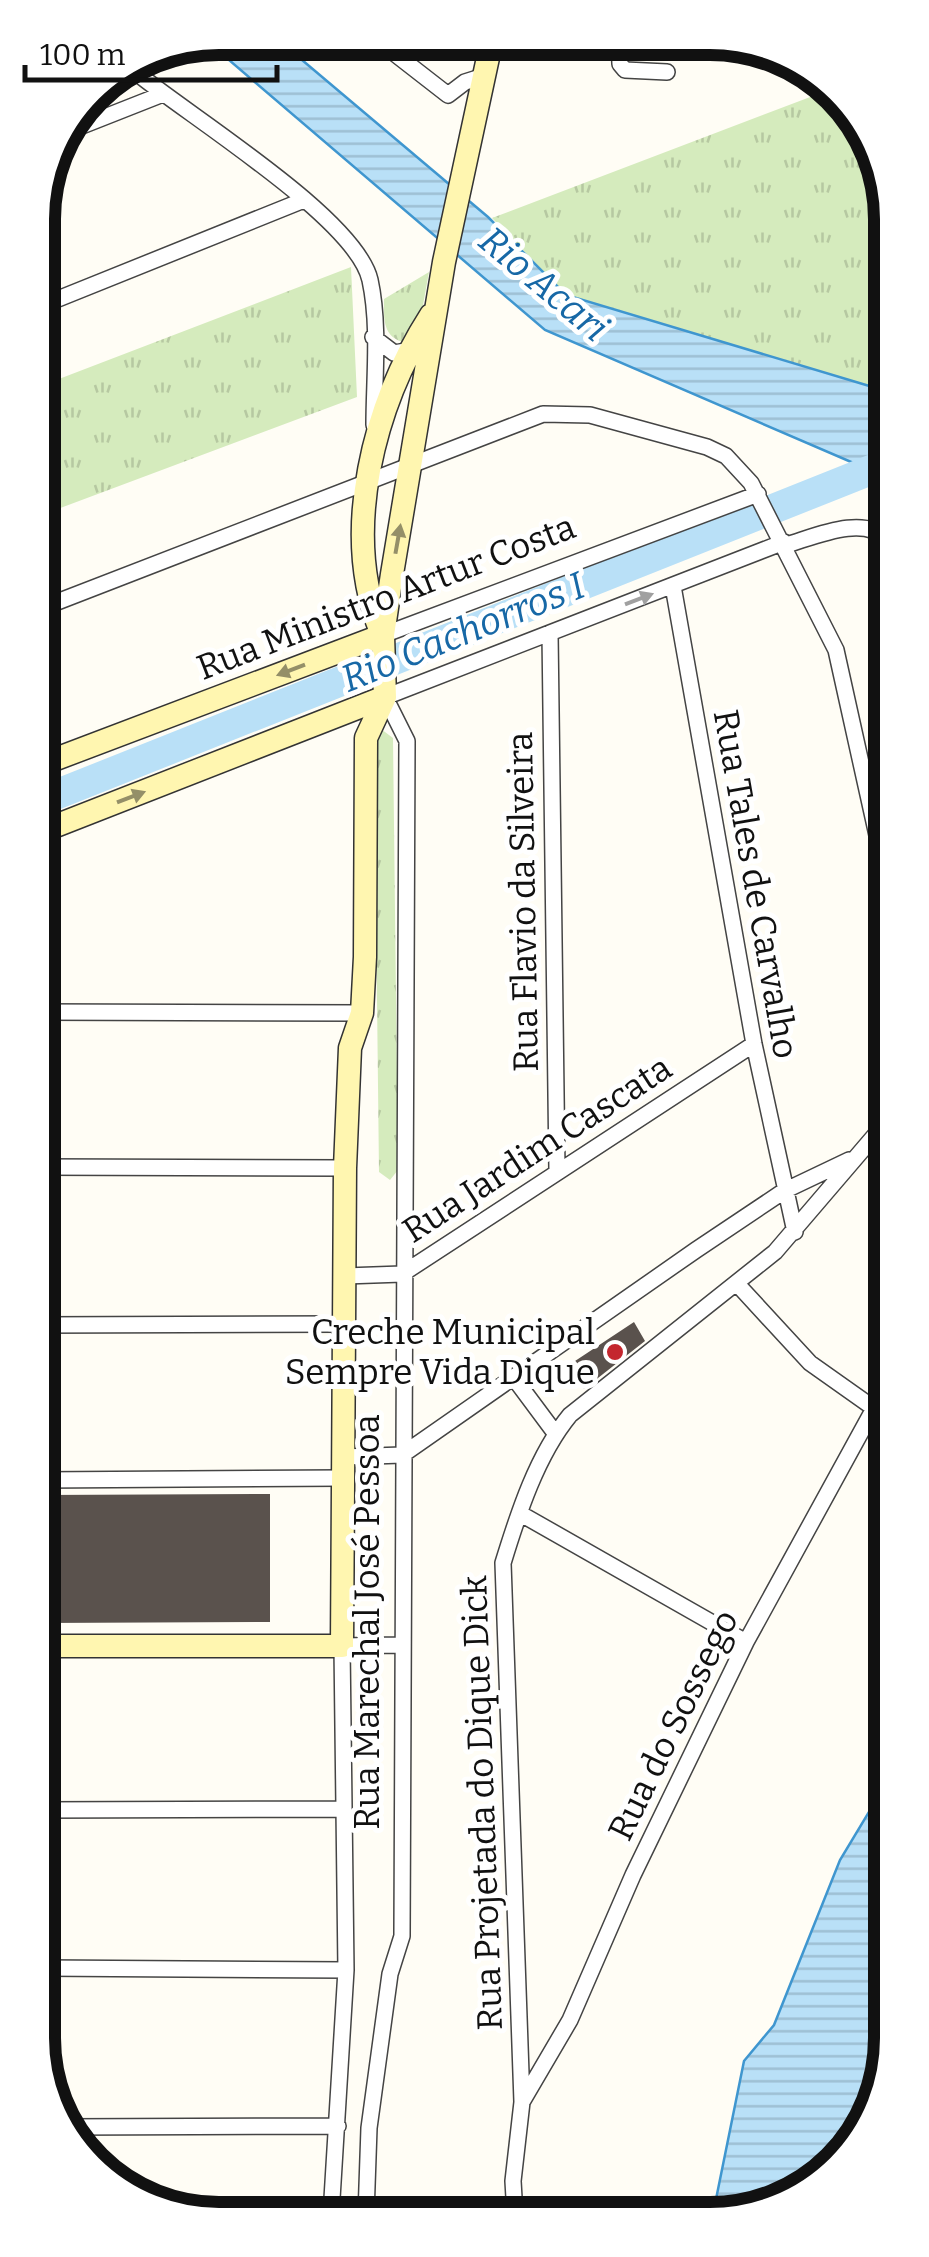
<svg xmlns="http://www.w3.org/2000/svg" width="929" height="2257" font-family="Bitter,serif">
<defs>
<pattern id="grass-tufts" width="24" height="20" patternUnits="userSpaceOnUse" patternTransform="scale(2.5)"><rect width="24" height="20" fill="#d5ebbd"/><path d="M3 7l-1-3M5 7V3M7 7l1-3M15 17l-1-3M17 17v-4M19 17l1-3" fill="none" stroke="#b6c8a1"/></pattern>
<pattern id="water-rules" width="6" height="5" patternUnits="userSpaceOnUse" patternTransform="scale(2.5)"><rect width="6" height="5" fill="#b9e0f7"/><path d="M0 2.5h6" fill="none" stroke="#9ebfd3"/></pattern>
</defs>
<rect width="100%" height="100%" fill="#fffdf5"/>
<!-- grass -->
<path fill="url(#grass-tufts)" d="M 834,88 L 885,172 L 886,391 L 566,295 L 492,218 Z
M 351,267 L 357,397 L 39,516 L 38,387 Z
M 429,272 L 419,327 L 403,342 C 382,336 384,317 384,299 Z
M 381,729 L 393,738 L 398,1170 L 390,1180 L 379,1172 L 374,739 Z"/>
<!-- water -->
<path fill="url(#water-rules)" stroke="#3f96cf" stroke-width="2.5" d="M 219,38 L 276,38 L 488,217 L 566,295 L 886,391 L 886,477 L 545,330 L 208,42 Z
M 890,1777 L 891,2050 L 847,2157 L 757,2213 L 713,2214 L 744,2061 L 774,2025 L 840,1860 Z"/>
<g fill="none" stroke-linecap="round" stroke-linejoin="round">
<!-- river -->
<path stroke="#b9e0f7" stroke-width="30" d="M 40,801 L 886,464"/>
</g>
<!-- building -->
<path fill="#5a524d" d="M 634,1322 L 645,1341 L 584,1389 L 569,1365 Z
M 270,1494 L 270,1622 L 42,1623 L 42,1495 Z"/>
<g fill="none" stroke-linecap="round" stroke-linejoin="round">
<defs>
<path id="street" d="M 376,39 L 448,95 L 465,82 L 484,76
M 619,40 L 620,64 L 625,70 L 667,72
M 133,70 C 187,115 356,218 370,280 C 380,326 374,379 374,425
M 59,135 L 163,94
M 38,307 L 304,200
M 373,337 L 394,353 L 417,349
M 786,545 C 814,537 863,514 887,539
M 673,586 L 754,1044 L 795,1232
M 39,609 L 543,414 L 590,415 L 707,447 L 726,456 L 751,483 L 836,650 L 888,885
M 550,633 L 557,1170
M 383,635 L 758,494
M 40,1012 L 362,1013
M 41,1167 L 345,1168
M 345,1276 L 402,1274 L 754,1044
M 739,1286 L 810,1363 L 875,1409
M 41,1325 L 343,1324
M 514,1378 L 555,1433
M 343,1457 L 402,1455 L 696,1250 L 784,1191 L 849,1160
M 42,1480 L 343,1478
M 521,1514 L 746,1642
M 43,1810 L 343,1809
M 43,1968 L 346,1970
M 522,2102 L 570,2020 L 633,1875 L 746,1642 L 889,1381
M 68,2127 L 338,2126
M 331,2215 L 346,1970 L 342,1646 L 400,1645
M 366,2215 L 369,2128 L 390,1974 L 402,1936 L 407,741 L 385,697 L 784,542
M 515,2215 L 513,2181 L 522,2102 L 503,1563 C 518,1514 537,1455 570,1415 L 775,1252 L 888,1120"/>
<path id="secondary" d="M 381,632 C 340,531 374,404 431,315
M 40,765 L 383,635
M 40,832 L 385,697
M 42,1646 L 342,1646 L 345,1168 L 350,1048 L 362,1013 L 365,957 L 366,738 L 385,697 L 383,635 L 392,574 L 444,262 L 492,39"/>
</defs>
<!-- street casing -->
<use href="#street" stroke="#444" stroke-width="18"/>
<!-- secondary casing -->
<use href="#secondary" stroke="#333" stroke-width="25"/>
<!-- street -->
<use href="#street" stroke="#fff" stroke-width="15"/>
<!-- secondary -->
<use href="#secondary" stroke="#fff6b0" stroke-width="22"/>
</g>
<!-- one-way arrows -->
<defs><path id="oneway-solid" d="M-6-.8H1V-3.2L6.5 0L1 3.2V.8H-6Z" transform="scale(2.5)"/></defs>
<g fill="#948f68">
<use href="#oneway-solid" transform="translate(398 539) rotate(-80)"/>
<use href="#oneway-solid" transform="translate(291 670) rotate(159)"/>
<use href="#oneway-solid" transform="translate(131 797) rotate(-21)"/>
</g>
<use fill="#a0a0a0" href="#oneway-solid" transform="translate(639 599) rotate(-21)"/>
<!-- markers -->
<circle fill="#c4262e" stroke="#fff" stroke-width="4" cx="615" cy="1352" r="10"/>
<g text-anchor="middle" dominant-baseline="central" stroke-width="10" stroke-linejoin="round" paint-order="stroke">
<!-- street labels -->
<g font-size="35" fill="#111" stroke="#fff">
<text transform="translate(386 597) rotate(-21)">Rua Ministro Artur Costa</text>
<text transform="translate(756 884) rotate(80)">Rua Tales de Carvalho</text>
<text transform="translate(523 902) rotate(-91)">Rua Flavio da Silveira</text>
<text transform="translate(537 1149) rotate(-33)">Rua Jardim Cascata</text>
<text transform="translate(367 1622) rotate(-90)">Rua Marechal José Pessoa</text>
<text transform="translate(673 1725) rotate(-64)">Rua do Sossego</text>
<text transform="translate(482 1803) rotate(-92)">Rua Projetada do Dique Dick</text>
</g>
<!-- poi labels -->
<g font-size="35" fill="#111" stroke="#fff" text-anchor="end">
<text x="595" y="1332">Creche Municipal<tspan x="595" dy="40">Sempre Vida Dique</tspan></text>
</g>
<!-- water labels -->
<g font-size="38" font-style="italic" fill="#1768a6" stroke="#fff">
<text transform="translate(544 284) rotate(40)">Rio Acari</text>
<text transform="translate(463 632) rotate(-22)">Rio Cachorros I</text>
</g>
</g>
<!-- crop -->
<path d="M0 0H929V2257H0ZM219 55H710A164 164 0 0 1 874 219V2038A164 164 0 0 1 710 2202H219A164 164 0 0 1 55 2038V219A164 164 0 0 1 219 55Z" fill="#fff" fill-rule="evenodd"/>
<path fill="none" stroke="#111" stroke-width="12" d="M219 55H710A164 164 0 0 1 874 219V2038A164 164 0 0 1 710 2202H219A164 164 0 0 1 55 2038V219A164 164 0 0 1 219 55Z"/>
<!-- scale -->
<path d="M25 65v15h252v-15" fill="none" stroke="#111111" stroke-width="5"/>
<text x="40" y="65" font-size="30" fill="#111111" stroke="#ffffff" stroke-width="8" paint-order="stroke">100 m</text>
</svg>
